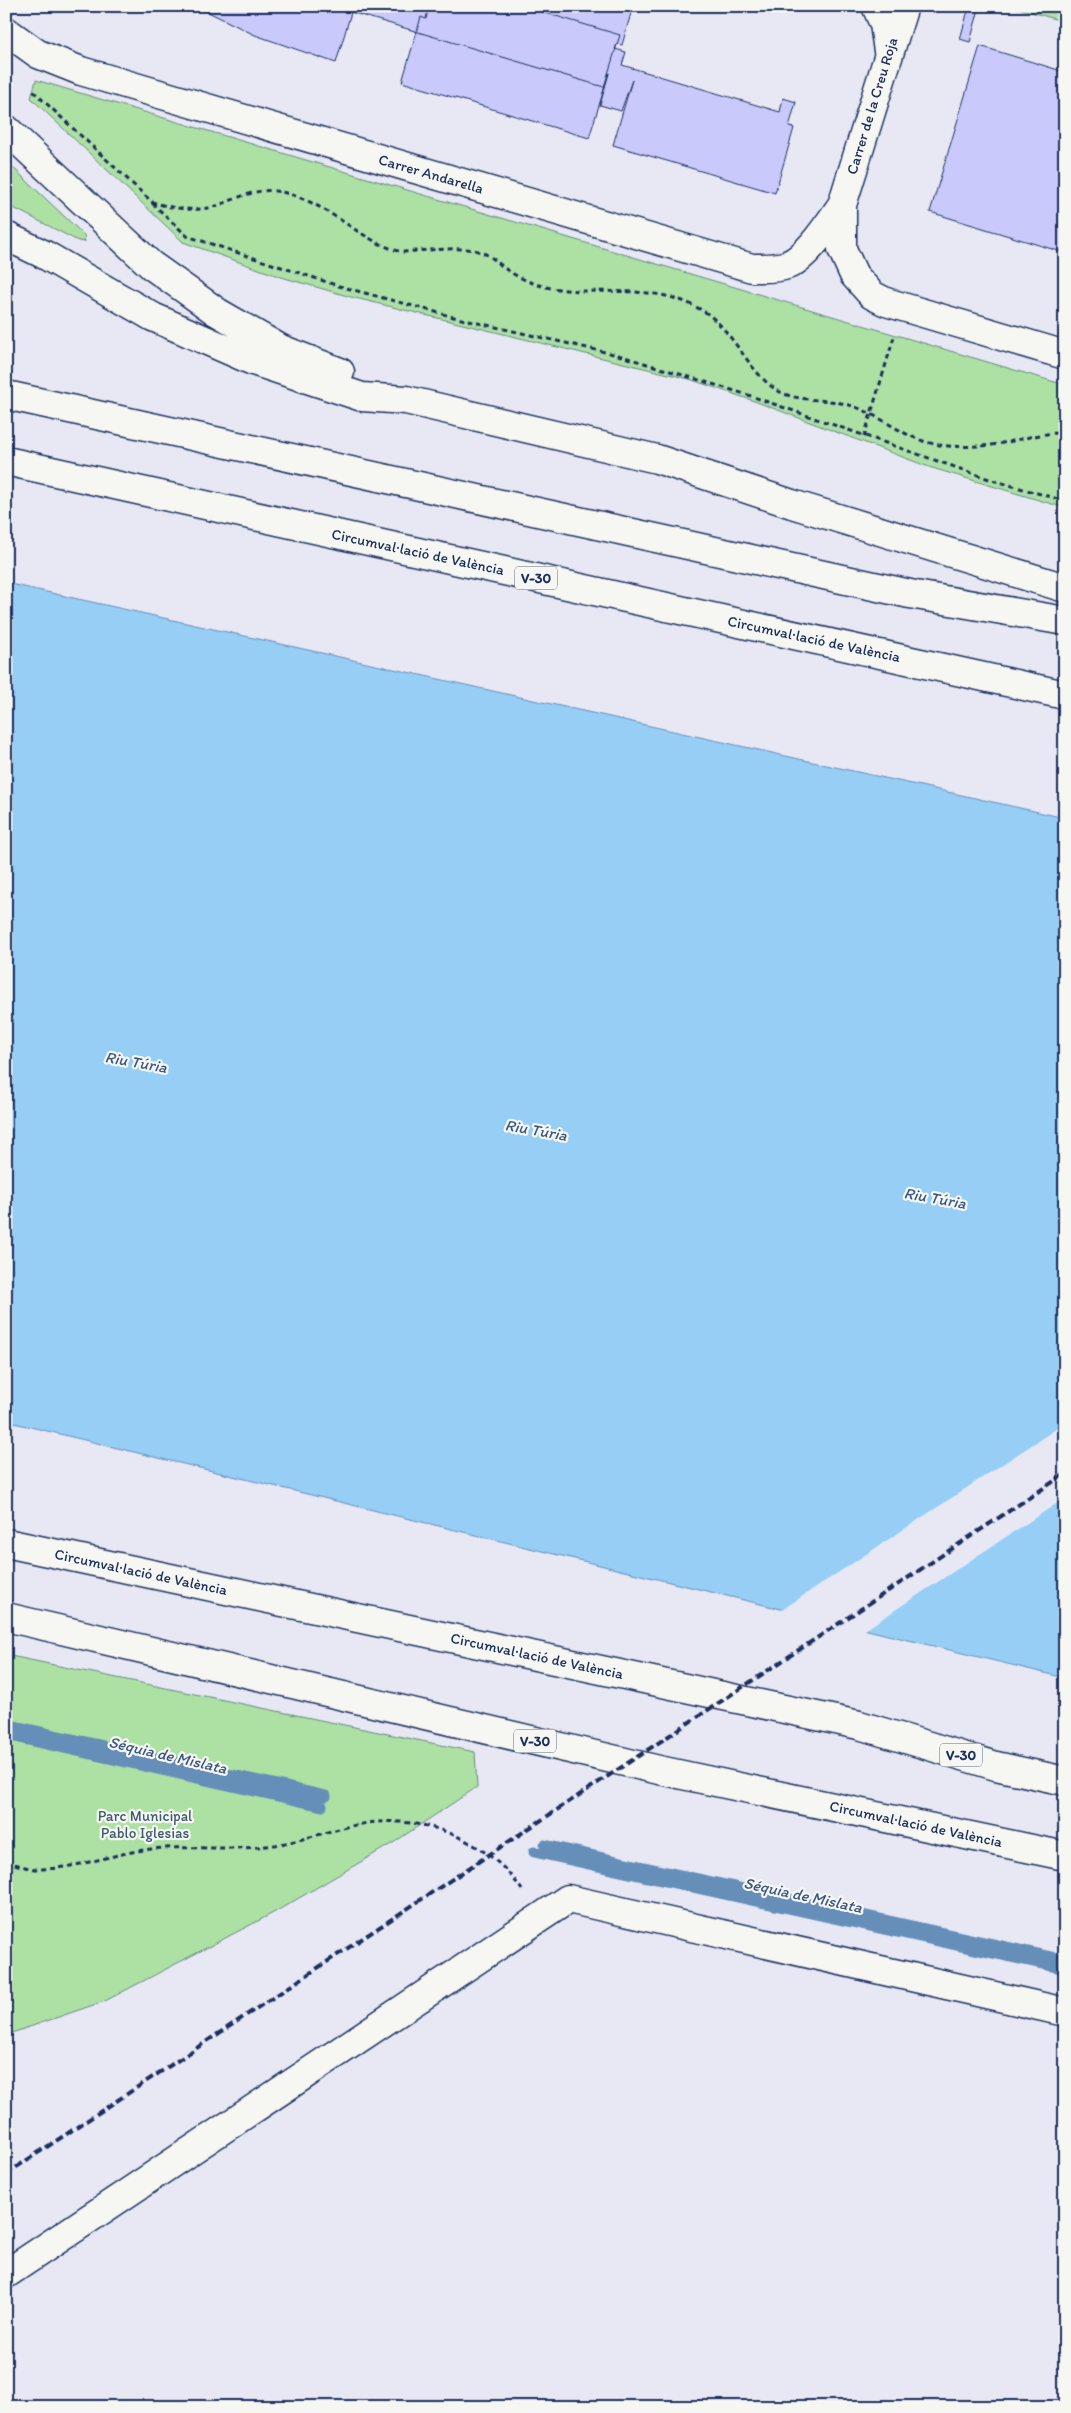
<svg xmlns="http://www.w3.org/2000/svg" width="1071" height="2413" font-family="Itim,sans-serif">
<rect width="100%" height="100%" fill="#e8e8f5"/>
<filter id="ink" filterUnits="userSpaceOnUse"><feTurbulence type="fractalNoise" baseFrequency=".02" numOctaves="2"/><feDisplacementMap in="SourceGraphic" scale="10" xChannelSelector="R" yChannelSelector="G"/><feConvolveMatrix kernelMatrix="1 2 1 2 8 2 1 2 1" color-interpolation-filters="sRGB"/></filter>
<g filter="url(#ink)">
<!-- green -->
<path fill="#ace1a3" stroke="#648880" d="M 1011,6 L 1051,6 L 1065,10 L 1065,22 Z
M 36,80 L 1065,385 L 1065,508 L 929,467 L 754,401 L 689,379 L 351,297 L 281,277 L 183,242 L 31,98 Z
M 6,161 L 84,235 L 85,242 L 78,241 L 6,204 Z
M 6,1655 L 475,1752 L 477,1787 L 393,1843 L 275,1912 L 105,2001 L 6,2035 Z"/>
<!-- water -->
<path fill="#96cef5" stroke="#658eb9" d="M 6,583 L 1065,818 L 1065,1678 L 6,1421 Z"/>
<!-- pier -->
<path fill="#e8e8f5" d="M 1065,1423 L 1065,1498 L 862,1632 L 780,1611 Z"/>
<g fill="none" stroke-linecap="round" stroke-linejoin="round">
<!-- stream -->
<path stroke="#658eb9" stroke-width="11" d="M 6,1724 L 326,1796
M 6,1735 L 322,1806
M 545,1845 L 1065,1960
M 534,1852 L 1065,1969"/>
</g>
<!-- building -->
<path fill="#c9c9fc" stroke="#1b2f5e" d="M 196,6 L 353,6 L 336,63 L 255,35 Z
M 330,6 L 522,6 L 620,35 L 604,87 Z
M 429,6 L 633,6 L 622,45 L 617,44 L 615,49 L 626,52 L 622,65 L 780,112 L 783,98 L 796,102 L 789,127 L 794,128 L 775,193 L 613,145 L 632,80 L 621,111 L 600,105 L 609,73 L 589,138 L 402,82 L 421,17 L 426,19 Z
M 969,7 L 979,9 L 970,42 L 960,39 Z
M 980,46 L 1065,72 L 1065,253 L 930,212 Z"/>
<g fill="none" stroke-linecap="round" stroke-linejoin="round">
<defs>
<path id="minor" d="M 876,6 L 884,24 L 888,51
M 904,6 L 842,205 L 842,249 L 854,275 L 872,295 L 886,302 L 1065,355
M 6,31 L 38,54 L 81,71 L 752,268 C 763,268 776,269 787,265 C 807,258 829,223 842,205
M 6,2274 L 568,1899 L 1065,2012"/>
<path id="highway" d="M 6,129 L 151,265 L 217,312 L 281,349 L 340,372
M 6,236 L 45,255 L 153,317 L 253,361 L 362,397 L 406,400 L 657,459 L 792,504 L 1065,588
M 6,395 L 910,594 L 1065,621
M 6,461 L 1065,695
M 6,1543 L 859,1725 L 996,1766 L 1065,1781
M 6,1617 L 659,1770 L 1065,1856"/>
</defs>
<!-- minor casing -->
<use href="#minor" stroke="#1b2f5e" stroke-width="31"/>
<!-- highway casing -->
<use href="#highway" stroke="#1b2f5e" stroke-width="31"/>
<!-- path -->
<path stroke="#1b2f5e" stroke-width="3" stroke-dasharray="5 4" stroke-linecap="butt" d="M 33,91 L 152,202 C 171,208 193,212 213,207 C 233,201 253,188 275,191 C 325,198 356,240 402,252 C 420,251 463,246 478,251 C 488,254 495,260 503,267 C 516,277 534,285 551,288 C 605,297 655,281 705,312 C 735,332 751,378 782,393 C 803,402 824,398 845,404 C 873,410 896,432 923,441 C 941,447 961,447 979,446 C 1008,445 1036,432 1065,433
M 152,203 L 187,236 L 339,286 L 465,320 L 618,355 L 748,395 L 992,480 L 1065,501
M 864,437 L 894,337
M 6,1862 C 16,1864 26,1868 36,1869 C 75,1870 113,1853 151,1849 C 193,1845 237,1852 280,1844 C 309,1839 338,1827 368,1823 C 426,1815 489,1841 522,1890"/>
<!-- minor -->
<use href="#minor" stroke="#f6f6f2" stroke-width="28"/>
<!-- highway -->
<use href="#highway" stroke="#f6f6f2" stroke-width="28"/>
<!-- rail -->
<path stroke="#1b2f5e" stroke-width="4" stroke-dasharray="8 4" stroke-linecap="butt" d="M 6,2174 L 1065,1474"/>
</g>
</g>
<g text-anchor="middle" dominant-baseline="central" stroke-width="4.5" stroke-linejoin="round" paint-order="stroke">
<!-- shield labels -->
<g fill="#f6f6f2" stroke="#5d6b8a" stroke-width="1">
<rect x="515" y="566.5" width="42" height="23" rx="4"/>
<rect x="514" y="1729.5" width="42" height="23" rx="4"/>
<rect x="940" y="1743.5" width="42" height="23" rx="4"/>
</g>
<g font-size="14" font-weight="bold" fill="#1b2f5e">
<text x="536" y="578">V-30</text>
<text x="535" y="1741">V-30</text>
<text x="961" y="1755">V-30</text>
</g>
<!-- street labels -->
<g font-size="15" fill="#1b2f5e" stroke="#f6f6f2">
<text transform="translate(872 106) rotate(-73)">Carrer de la Creu Roja</text>
<text transform="translate(431 174) rotate(16)">Carrer Andarella</text>
<text transform="translate(418 552) rotate(12)">Circumval·lació de València</text>
<text transform="translate(814 639) rotate(12)">Circumval·lació de València</text>
<text transform="translate(141 1572) rotate(12)">Circumval·lació de València</text>
<text transform="translate(537 1656) rotate(12)">Circumval·lació de València</text>
<text transform="translate(916 1824) rotate(12)">Circumval·lació de València</text>
</g>
<!-- park labels -->
<g font-size="15" fill="#3f5c6f" stroke="#f6f6f2">
<text x="145" y="1816">Parc Municipal<tspan x="145" dy="17">Pablo Iglesias</tspan></text>
</g>
<!-- water labels -->
<g font-size="16" font-style="italic" fill="#3a5784" stroke="#f6f6f2">
<text transform="translate(136 1062) rotate(10)">Riu Túria</text>
<text transform="translate(536 1130) rotate(10)">Riu Túria</text>
<text transform="translate(935 1198) rotate(10)">Riu Túria</text>
<text transform="translate(168 1755) rotate(13)">Séquia de Mislata</text>
<text transform="translate(803 1895) rotate(12)">Séquia de Mislata</text>
</g>
</g>
<!-- margin -->
<rect width="1071" height="2413" fill="none" stroke="#f6f6f2" stroke-width="25"/>
<rect x="12" y="12" width="1046" height="2388" fill="none" stroke="#1b2f5e" stroke-width="2" filter="url(#ink)"/>
</svg>
